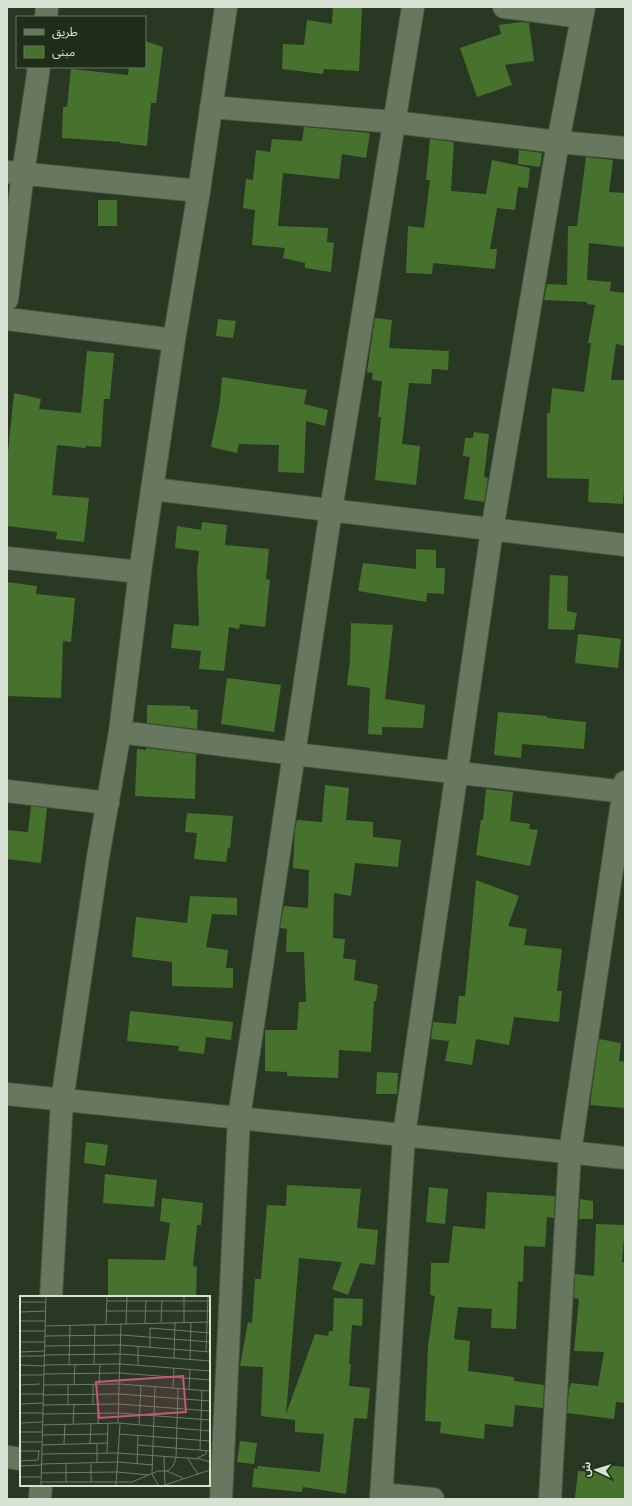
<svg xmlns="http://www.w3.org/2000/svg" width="632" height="1506" font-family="'Alegreya Sans','Noto Sans Arabic',sans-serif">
<rect width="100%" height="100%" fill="#293822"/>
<!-- building -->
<path fill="#47722e" d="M 333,7 L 362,7 L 359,71 L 324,69 L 323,74 L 282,69 L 283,44 L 304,45 L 307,20 L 332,24 Z
M 522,22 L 529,23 L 534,61 L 505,65 L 512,85 L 477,97 L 460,48 L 501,34 L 499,25 Z
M 145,41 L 163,47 L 156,103 L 151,103 L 147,146 L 120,143 L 120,142 L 62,138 L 63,107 L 67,107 L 71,69 L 128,75 L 129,67 L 145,67 Z
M 304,127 L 370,133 L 366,158 L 342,154 L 339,179 L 283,173 L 278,226 L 328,228 L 327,242 L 334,243 L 331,272 L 305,268 L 305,263 L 283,258 L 285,248 L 252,245 L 255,210 L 243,208 L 246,179 L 253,180 L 256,150 L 270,152 L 272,139 L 302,141 Z
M 430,139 L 454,142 L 451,191 L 486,194 L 492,160 L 530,168 L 528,188 L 518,187 L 515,210 L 497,208 L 490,249 L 497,249 L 495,269 L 433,263 L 432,274 L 406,273 L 408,226 L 424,228 L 430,180 L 426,180 Z
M 519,150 L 542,153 L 540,167 L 518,164 Z
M 586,157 L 613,160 L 609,192 L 625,193 L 625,247 L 589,243 L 587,280 L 611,282 L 610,291 L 625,293 L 625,346 L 616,344 L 611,380 L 625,380 L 625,473 L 623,504 L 588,502 L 589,479 L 547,478 L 547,413 L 550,413 L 552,388 L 584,392 L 591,343 L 588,343 L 595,305 L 587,304 L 587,302 L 544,300 L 547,284 L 567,285 L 568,226 L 577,226 Z
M 98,200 L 117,200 L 117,226 L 98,226 Z
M 375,318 L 392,320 L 389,348 L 449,351 L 448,370 L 432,369 L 431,384 L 409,383 L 402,444 L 420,446 L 416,485 L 375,480 L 381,417 L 378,417 L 382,381 L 372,380 L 373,373 L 367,372 Z
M 218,319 L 236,321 L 233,338 L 216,336 Z
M 87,351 L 114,353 L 110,399 L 104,399 L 101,447 L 86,446 L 86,448 L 57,445 L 52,495 L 89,498 L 84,542 L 56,539 L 57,532 L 7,526 L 7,462 L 14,393 L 41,399 L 39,409 L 81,413 Z
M 222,377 L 307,390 L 304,404 L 328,410 L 325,426 L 306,421 L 304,473 L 278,472 L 279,445 L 239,444 L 237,453 L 211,447 L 220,402 Z
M 474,432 L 489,434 L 484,477 L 488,478 L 484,502 L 464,499 L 470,457 L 463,456 L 465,438 L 473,438 Z
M 202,522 L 227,525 L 225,545 L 269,549 L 266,579 L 270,580 L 265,627 L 240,624 L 239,629 L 229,627 L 224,671 L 199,669 L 201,651 L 171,648 L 174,624 L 199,626 L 197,571 L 199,551 L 175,548 L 177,526 L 201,530 Z
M 416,549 L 436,550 L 436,568 L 445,568 L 444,594 L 427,593 L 426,602 L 358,591 L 363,563 L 416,569 Z
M 550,575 L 568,576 L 567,611 L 577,613 L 574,630 L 548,629 Z
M 7,582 L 37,586 L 36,594 L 75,598 L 71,642 L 63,641 L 61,698 L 7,696 Z
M 351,623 L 393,625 L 385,699 L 425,705 L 423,728 L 382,727 L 382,735 L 368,734 L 370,688 L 347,685 L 350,660 Z
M 578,634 L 621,639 L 618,668 L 575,663 Z
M 227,678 L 281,685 L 274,732 L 221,724 Z
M 147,705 L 190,706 L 190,709 L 198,710 L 197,729 L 147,723 Z
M 498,712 L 547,716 L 547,718 L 586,722 L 584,749 L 522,744 L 521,758 L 494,755 Z
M 146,748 L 196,754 L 195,799 L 135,796 L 137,749 L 146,750 Z
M 325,785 L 349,788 L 346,820 L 373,822 L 373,837 L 401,840 L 398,867 L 355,863 L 351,896 L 334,893 L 333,938 L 345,939 L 343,958 L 356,960 L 354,980 L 378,985 L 376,1001 L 374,1001 L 371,1052 L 339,1050 L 338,1078 L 287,1076 L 287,1072 L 265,1071 L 265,1030 L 297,1030 L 299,1002 L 306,1002 L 304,952 L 286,952 L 287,929 L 280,928 L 284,906 L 308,908 L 309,870 L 293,868 L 295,829 L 297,820 L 322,822 Z
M 486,789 L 513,792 L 510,821 L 530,824 L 529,829 L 538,830 L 530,866 L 476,855 L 481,820 L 483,820 Z
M 31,806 L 47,808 L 41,863 L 7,859 L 7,830 L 28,832 Z
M 187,813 L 233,816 L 230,848 L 228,848 L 226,862 L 194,859 L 197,833 L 185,832 Z
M 476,880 L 519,896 L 508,926 L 527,929 L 524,945 L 562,949 L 557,991 L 562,991 L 559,1022 L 514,1017 L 509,1045 L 476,1039 L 472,1065 L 445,1061 L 449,1041 L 431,1039 L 433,1022 L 456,1024 L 459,996 L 465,996 L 472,926 Z
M 190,896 L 237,898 L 237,915 L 212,914 L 206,947 L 228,950 L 226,968 L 233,968 L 233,988 L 172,986 L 172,962 L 132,957 L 136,917 L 187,923 Z
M 130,1011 L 233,1022 L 231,1040 L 206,1037 L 204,1054 L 178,1051 L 179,1046 L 127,1041 Z
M 599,1039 L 621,1043 L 619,1061 L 625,1062 L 625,1108 L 590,1105 Z
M 377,1072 L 398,1073 L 397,1094 L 376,1094 Z
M 86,1142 L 108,1145 L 105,1166 L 84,1163 Z
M 105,1174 L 157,1180 L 154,1207 L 103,1203 Z
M 287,1185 L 361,1189 L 357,1228 L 378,1230 L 375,1265 L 360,1263 L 348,1295 L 332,1289 L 342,1262 L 299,1258 L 286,1414 L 315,1334 L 328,1336 L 329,1331 L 333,1331 L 334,1298 L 363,1299 L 362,1326 L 352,1325 L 349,1364 L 351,1364 L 349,1386 L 370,1388 L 367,1419 L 354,1418 L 346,1494 L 303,1487 L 302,1492 L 252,1487 L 254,1468 L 257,1469 L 258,1466 L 320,1472 L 324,1434 L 295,1432 L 295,1420 L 261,1416 L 263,1367 L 240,1366 L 248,1322 L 252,1323 L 255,1279 L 261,1279 L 267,1205 L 286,1206 Z
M 429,1187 L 448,1189 L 445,1224 L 426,1222 Z
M 487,1192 L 555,1196 L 554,1218 L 547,1217 L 545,1247 L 524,1246 L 523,1282 L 518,1281 L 516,1329 L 491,1328 L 492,1309 L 458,1307 L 454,1339 L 470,1341 L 468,1371 L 514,1377 L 514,1381 L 544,1385 L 543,1408 L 515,1405 L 513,1427 L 485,1424 L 484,1439 L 440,1433 L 441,1422 L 425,1421 L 428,1346 L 435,1296 L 430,1295 L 431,1263 L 449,1263 L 453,1226 L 485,1229 Z
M 162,1198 L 203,1203 L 201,1225 L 197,1225 L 193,1266 L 197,1267 L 196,1297 L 108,1297 L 108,1259 L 165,1260 L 170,1223 L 160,1221 Z
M 580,1199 L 593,1201 L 593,1219 L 579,1219 Z
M 596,1224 L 625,1225 L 622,1262 L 625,1262 L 625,1403 L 616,1402 L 614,1419 L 567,1413 L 569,1387 L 570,1388 L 571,1383 L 598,1386 L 604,1352 L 574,1351 L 579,1299 L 574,1298 L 575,1274 L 594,1276 Z
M 240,1441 L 257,1443 L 254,1464 L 237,1462 Z
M 606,1465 L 625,1467 L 625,1499 L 575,1498 L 578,1471 L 605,1473 Z"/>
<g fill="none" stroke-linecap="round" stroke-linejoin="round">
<defs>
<path id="minor" d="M 504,7 L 582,17
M 46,17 L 47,7
M 211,107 L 394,122 L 558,142 L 625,148
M 7,172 L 199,191
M 7,299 L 23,174 L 39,67
M 7,319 L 174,340
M 152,489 L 625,545
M 7,558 L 140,572
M 120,732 L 295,754 L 625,792
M 7,791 L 108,803
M 7,1094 L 625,1158
M 51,1297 L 62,1101 L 98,857 L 120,732 L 140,572 L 174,340 L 199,191 L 226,7
M 7,1457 L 21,1459
M 381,1494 L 433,1499
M 40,1499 L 41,1485
M 221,1499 L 239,1117 L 331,510 L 413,7
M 381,1499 L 404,1135 L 492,530 L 558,142 L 584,7
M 550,1499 L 570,1152 L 625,782"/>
</defs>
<!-- minor casing -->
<use href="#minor" stroke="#495642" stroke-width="24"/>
<!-- minor -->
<use href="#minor" stroke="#67785f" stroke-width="22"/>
</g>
<!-- overview -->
<g transform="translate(20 1296)">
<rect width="190" height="190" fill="#293822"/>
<path fill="none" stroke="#6f7c69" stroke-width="1" d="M 87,5 L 190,5M 0,6 L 26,6M 87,15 L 190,15M 0,16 L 26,15M 0,25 L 25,25M 141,26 L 142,5M 164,26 L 164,1M 125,27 L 126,5M 86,28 L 87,1M 106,28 L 107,1M 25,30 L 190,26M 0,35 L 25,35M 25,40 L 102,39 L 190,46M 0,46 L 25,46M 25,50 L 101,49 L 190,56M 130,51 L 130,32 L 190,37M 0,56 L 24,55M 186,56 L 188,1M 24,59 L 101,58 L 190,65M 0,60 L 24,60M 154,62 L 155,26M 170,64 L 171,26M 49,68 L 50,30M 74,68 L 75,29M 0,69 L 24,70M 24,69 L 101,68 L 190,75M 118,69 L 118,50M 24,78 L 100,77 L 190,84M 0,79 L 24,79M 54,88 L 55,68M 79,88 L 80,68M 0,89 L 20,88M 24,89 L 100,88 L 190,95M 135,90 L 132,178 L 138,189M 153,92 L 154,72M 169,93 L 170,73M 0,98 L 23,98M 23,99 L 99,98 L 190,105M 0,108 L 23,107M 73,108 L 73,88M 23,109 L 99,108 L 190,115M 48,109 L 48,88M 0,117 L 23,117M 23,118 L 99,117 L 190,124M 0,127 L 23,126M 98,127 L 101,28M 53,128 L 54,108M 78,128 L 78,108M 23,129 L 98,127 L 190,135M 119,129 L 121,89M 0,136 L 22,136M 99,138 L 190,145M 22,139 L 88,138M 0,146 L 22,146M 44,148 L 45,128M 70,148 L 71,128M 22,149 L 88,147M 118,149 L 190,155M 180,154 L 182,94M 0,155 L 20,155M 87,157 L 88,127M 22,158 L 98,157 L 180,163 L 190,166M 144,161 L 145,189M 177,162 L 186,158 L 186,155M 168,163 L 178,178M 0,165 L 18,164 L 19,155M 77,167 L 77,148M 22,168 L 98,166 L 133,169M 117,168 L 118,139M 0,170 L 22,169M 147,175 L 153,170 L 156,162 L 158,92M 21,177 L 97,176 L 129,179M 0,181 L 21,181M 21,186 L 112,186 L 138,175 L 147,175 L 163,182M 46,186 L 46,167M 71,186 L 71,167M 21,189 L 26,1M 96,189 L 100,128M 145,189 L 190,174"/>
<path fill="#c9557f" fill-opacity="0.15" stroke="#c9557f" stroke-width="2" d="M 163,80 L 166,116 L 79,122 L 76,86 Z"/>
<rect width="190" height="190" fill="none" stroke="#d8e2d3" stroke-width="2"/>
</g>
<!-- border -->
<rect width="632" height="1506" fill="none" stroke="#d8e2d3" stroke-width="16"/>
<!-- legend -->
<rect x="16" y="16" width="130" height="52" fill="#1f2e18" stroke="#697663"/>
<rect x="24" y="29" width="20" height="6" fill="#67785f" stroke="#697663"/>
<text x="52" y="36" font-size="12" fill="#d8e2d3">طريق</text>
<rect x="24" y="46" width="20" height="12" fill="#47722e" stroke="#697663"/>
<text x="52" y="56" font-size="12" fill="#d8e2d3">مبنى</text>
<!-- north arrow -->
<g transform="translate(596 1470) rotate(274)" stroke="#1f2e18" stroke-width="3" paint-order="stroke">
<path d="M0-3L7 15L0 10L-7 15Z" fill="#d8e2d3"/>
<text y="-6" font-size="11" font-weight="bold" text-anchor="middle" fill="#d8e2d3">ش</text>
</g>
</svg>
